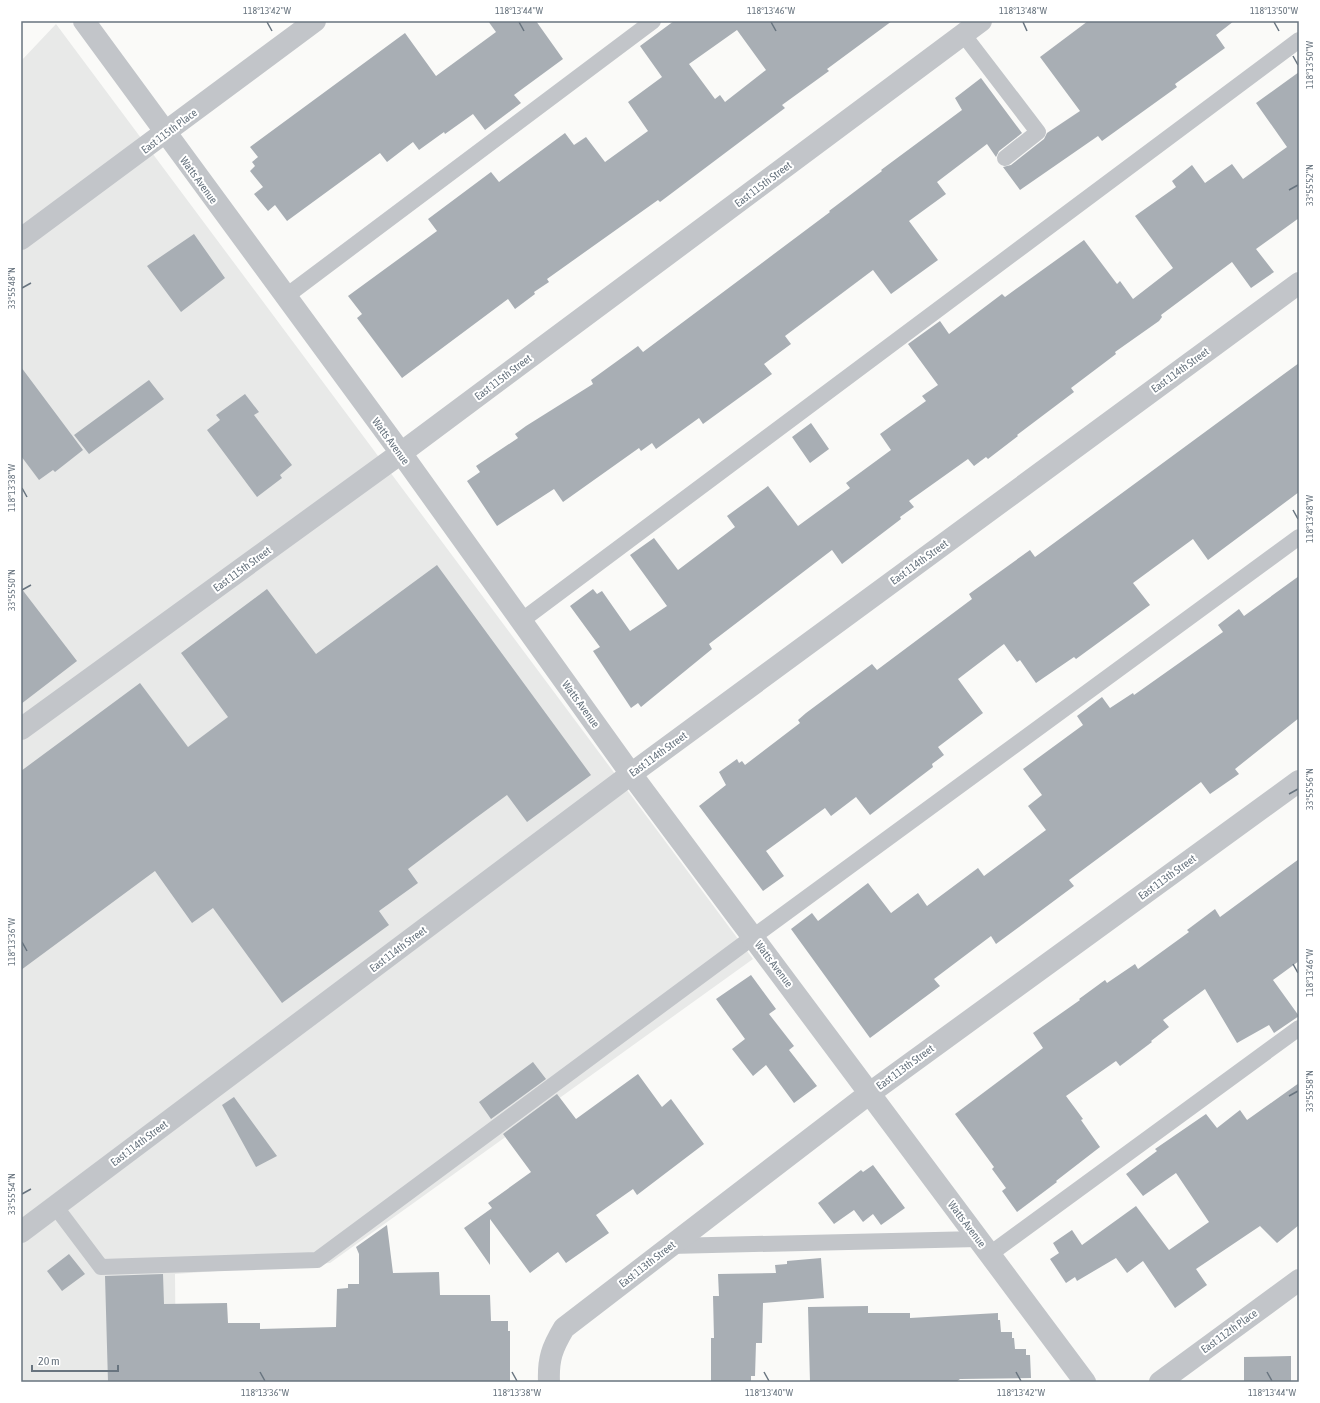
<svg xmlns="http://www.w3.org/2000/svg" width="1320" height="1403" font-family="'Asap Condensed',sans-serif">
<rect width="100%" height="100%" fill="#fafaf8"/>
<!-- built -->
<path fill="#e8e9e8" d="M 56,24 L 753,959 L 330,1263 L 175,1274 L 176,1382 L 21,1382 L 21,61 Z"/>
<!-- building -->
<path fill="#a8aeb4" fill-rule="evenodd" d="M 488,21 L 536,21 L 563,59 L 514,95 L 521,103 L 485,130 L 473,114 L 445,134 L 444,132 L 419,150 L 413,142 L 387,162 L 380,153 L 287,221 L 275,205 L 268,211 L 254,194 L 263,187 L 250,171 L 255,166 L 252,162 L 258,157 L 250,147 L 405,33 L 436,76 L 496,32 Z
M 674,21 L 892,21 L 827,69 L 829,71 L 782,105 L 785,108 L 660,202 L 658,200 L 547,279 L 549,282 L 534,292 L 535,294 L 515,309 L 508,299 L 402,378 L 357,318 L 362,314 L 348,296 L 437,231 L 428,219 L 491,172 L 499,182 L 565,133 L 574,145 L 586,137 L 605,162 L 648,131 L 628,102 L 662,77 L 640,46 ZM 737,30 L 766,70 L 725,102 L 720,95 L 715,99 L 689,64 Z
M 1088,21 L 1234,21 L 1216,35 L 1225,48 L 1175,84 L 1177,87 L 1102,141 L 1098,136 L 1020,190 L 1003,167 L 1011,165 L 1044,139 L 1047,133 L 1080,111 L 1040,57 Z
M 1299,72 L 1299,218 L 1256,249 L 1274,272 L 1251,288 L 1232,262 L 1161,315 L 1162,317 L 1159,321 L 1115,352 L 1116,354 L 1071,388 L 1074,392 L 1017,435 L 1018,436 L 988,459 L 986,457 L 974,466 L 968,459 L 909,501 L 914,507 L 900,517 L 901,519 L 842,564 L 832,550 L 709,644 L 712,649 L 641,707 L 638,703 L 631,708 L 593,651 L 600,647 L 570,606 L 593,589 L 597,594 L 602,591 L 630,631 L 667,606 L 630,555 L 654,538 L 678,570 L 735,527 L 727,516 L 768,486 L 798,526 L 850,488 L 846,483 L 891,450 L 880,434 L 926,401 L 922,396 L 938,385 L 908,344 L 940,321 L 949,334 L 1002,294 L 1005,297 L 1084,240 L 1117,284 L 1120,281 L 1133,299 L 1173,268 L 1135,216 L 1176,187 L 1172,181 L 1192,165 L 1205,183 L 1232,164 L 1243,179 L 1287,147 L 1256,103 Z
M 981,78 L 1022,133 L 999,151 L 996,157 L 987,144 L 937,182 L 946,194 L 909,221 L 938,260 L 891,294 L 873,270 L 785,336 L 791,344 L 764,364 L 772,374 L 703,424 L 699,418 L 656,449 L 652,443 L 641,451 L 639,448 L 563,502 L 554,489 L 497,526 L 467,481 L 480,472 L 476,466 L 518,438 L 515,434 L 526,426 L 593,384 L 591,380 L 638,346 L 643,352 L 830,212 L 829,211 L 882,171 L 881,170 L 962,110 L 955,98 Z
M 194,234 L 225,278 L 181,312 L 147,266 Z
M 1299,363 L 1299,492 L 1208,560 L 1193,539 L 1133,583 L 1150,605 L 1076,659 L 1074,657 L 1036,683 L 1020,660 L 1017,662 L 1004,644 L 958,679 L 983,713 L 938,747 L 944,755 L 932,764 L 933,767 L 870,815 L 856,797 L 831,816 L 825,808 L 766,851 L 784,876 L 763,891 L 699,806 L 726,785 L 719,772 L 737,759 L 739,763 L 742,761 L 745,765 L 800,723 L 798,720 L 806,713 L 872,664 L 877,670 L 972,599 L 969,594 L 1030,550 L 1035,557 Z
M 21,367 L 83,450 L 55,472 L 53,470 L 39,480 L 21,456 Z
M 149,380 L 164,399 L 89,454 L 74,435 Z
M 245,394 L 259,412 L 254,415 L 292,465 L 280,475 L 282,478 L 257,497 L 207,430 L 220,420 L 216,415 Z
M 811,423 L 829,449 L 810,463 L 792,437 Z
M 437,565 L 591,775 L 527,822 L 507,795 L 473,820 L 408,869 L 418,883 L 379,911 L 389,925 L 282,1003 L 213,908 L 192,923 L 155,871 L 21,970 L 21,771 L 140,683 L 188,747 L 228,717 L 181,653 L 267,589 L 316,654 Z
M 1299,576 L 1299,718 L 1235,769 L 1239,774 L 1210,794 L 1201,782 L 1069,880 L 1074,886 L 996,944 L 991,936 L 934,979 L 940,986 L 870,1038 L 791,929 L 812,913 L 818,921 L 868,883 L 891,913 L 918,893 L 927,906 L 978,868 L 984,876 L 1046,830 L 1028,806 L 1042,795 L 1023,769 L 1083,725 L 1077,716 L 1102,697 L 1110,708 L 1133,693 L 1134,695 L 1223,632 L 1218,625 L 1239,609 L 1244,616 Z
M 21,588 L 77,661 L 21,704 Z
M 1299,859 L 1299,961 L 1273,980 L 1299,1016 L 1274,1033 L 1269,1025 L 1237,1043 L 1205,989 L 1163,1020 L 1169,1027 L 1151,1041 L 1152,1042 L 1120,1066 L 1116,1061 L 1066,1096 L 1083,1119 L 1081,1120 L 1100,1147 L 1056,1181 L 1057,1182 L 1017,1212 L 1002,1191 L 1006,1188 L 992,1169 L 994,1167 L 955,1114 L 1043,1048 L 1033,1033 L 1080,1000 L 1079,999 L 1105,980 L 1107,983 L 1135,964 L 1138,969 L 1189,932 L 1187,930 L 1215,909 L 1220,917 Z
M 751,975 L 776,1009 L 769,1014 L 794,1046 L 789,1050 L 817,1086 L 794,1103 L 766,1065 L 753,1076 L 732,1049 L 745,1039 L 716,999 Z
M 533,1062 L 546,1079 L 491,1119 L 479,1102 Z
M 638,1074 L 662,1107 L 671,1099 L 704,1144 L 637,1195 L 633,1189 L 596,1215 L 609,1233 L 566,1263 L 558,1252 L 530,1273 L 490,1219 L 490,1265 L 464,1228 L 492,1208 L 488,1203 L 531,1172 L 503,1134 L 557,1094 L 576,1119 Z
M 1299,1083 L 1299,1225 L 1277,1243 L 1260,1226 L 1196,1269 L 1207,1285 L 1175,1308 L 1143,1261 L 1127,1273 L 1116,1258 L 1077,1281 L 1075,1277 L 1066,1283 L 1050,1259 L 1059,1253 L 1053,1243 L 1072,1230 L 1082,1245 L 1136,1206 L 1169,1250 L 1209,1222 L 1176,1173 L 1143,1196 L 1126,1174 L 1157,1151 L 1155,1149 L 1206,1114 L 1217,1128 L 1240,1110 L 1247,1120 Z
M 234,1097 L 277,1156 L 256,1167 L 222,1105 Z
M 873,1165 L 905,1208 L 881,1225 L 873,1214 L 863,1222 L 854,1210 L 834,1224 L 818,1203 L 861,1170 L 863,1172 Z
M 387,1225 L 393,1273 L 439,1272 L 440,1295 L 490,1295 L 491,1321 L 508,1321 L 508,1331 L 510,1331 L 510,1382 L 108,1382 L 105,1276 L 163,1274 L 164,1304 L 227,1303 L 228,1323 L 260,1323 L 260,1329 L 336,1327 L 337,1289 L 348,1288 L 348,1284 L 359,1284 L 359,1254 L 356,1247 Z
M 69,1254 L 85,1274 L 62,1291 L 47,1271 Z
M 821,1258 L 824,1298 L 763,1303 L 762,1343 L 756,1343 L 755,1376 L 751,1376 L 751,1382 L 711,1382 L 711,1338 L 714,1338 L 713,1296 L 719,1296 L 718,1274 L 776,1273 L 775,1265 L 787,1264 L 787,1261 Z
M 868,1306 L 868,1313 L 910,1313 L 910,1318 L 998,1313 L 998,1320 L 1000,1320 L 1001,1332 L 1012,1332 L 1012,1338 L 1014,1338 L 1015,1349 L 1026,1349 L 1026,1355 L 1030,1355 L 1031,1378 L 960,1379 L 956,1382 L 810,1382 L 808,1307 Z
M 1291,1356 L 1291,1382 L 1244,1382 L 1244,1357 Z"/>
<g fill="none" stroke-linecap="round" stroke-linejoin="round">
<!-- service -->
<path stroke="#c2c5c9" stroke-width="16" d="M 963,34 L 1038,132 L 1005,158
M 285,297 L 653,21
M 521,621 L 1299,40
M 55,1206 L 101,1267 L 317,1260 L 753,937 L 1299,537
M 670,1246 L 978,1239
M 990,1254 L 1299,1028"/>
<!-- minor -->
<path stroke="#c2c5c9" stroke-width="22" d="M 84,21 L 401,453 L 631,774 L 1085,1382
M 21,239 L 315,21
M 21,729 L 401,453 L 981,21
M 21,1232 L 631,774 L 1299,283
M 549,1382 C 548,1359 552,1348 564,1328 L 870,1093 L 1299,781
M 1160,1382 L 1299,1280"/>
</g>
<!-- ticks -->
<path fill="none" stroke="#68747f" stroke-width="1.5" d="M 267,22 L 272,31M 519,22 L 524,31M 771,22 L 776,31M 1023,22 L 1027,31M 1274,22 L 1279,31M 1293,56 L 1298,65M 1289,190 L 1298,185M 22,288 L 31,283M 22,488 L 27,497M 1293,510 L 1298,519M 22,590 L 31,585M 1289,794 L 1298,789M 22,942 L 27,951M 1293,964 L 1298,973M 1289,1096 L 1298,1091M 22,1194 L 31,1189M 260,1372 L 265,1381M 512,1372 L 517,1381M 764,1372 L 769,1381M 1016,1372 L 1021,1381M 1267,1372 L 1272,1381"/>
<g text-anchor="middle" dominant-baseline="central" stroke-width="4" stroke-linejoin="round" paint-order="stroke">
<!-- street labels -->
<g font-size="11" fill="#68747f" stroke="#fff">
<text transform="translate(169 131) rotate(-37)">East 115th Place</text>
<text transform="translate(199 180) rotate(54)">Watts Avenue</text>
<text transform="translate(763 184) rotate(-37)">East 115th Street</text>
<text transform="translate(1180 370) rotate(-36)">East 114th Street</text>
<text transform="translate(503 377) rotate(-37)">East 115th Street</text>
<text transform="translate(391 441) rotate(54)">Watts Avenue</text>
<text transform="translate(919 562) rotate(-36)">East 114th Street</text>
<text transform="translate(242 569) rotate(-36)">East 115th Street</text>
<text transform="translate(581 704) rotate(54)">Watts Avenue</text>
<text transform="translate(658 754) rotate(-36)">East 114th Street</text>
<text transform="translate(1167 877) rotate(-36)">East 113th Street</text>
<text transform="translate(398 949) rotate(-37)">East 114th Street</text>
<text transform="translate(774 964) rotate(53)">Watts Avenue</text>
<text transform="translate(905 1067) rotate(-36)">East 113th Street</text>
<text transform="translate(139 1143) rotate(-37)">East 114th Street</text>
<text transform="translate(967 1224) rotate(53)">Watts Avenue</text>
<text transform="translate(647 1264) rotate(-38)">East 113th Street</text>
<text transform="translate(1229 1331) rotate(-36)">East 112th Place</text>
</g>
</g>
<!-- border -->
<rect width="1320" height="1403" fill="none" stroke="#ffffff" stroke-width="44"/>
<!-- scale -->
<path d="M32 1365v6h86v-6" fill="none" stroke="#68747f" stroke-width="2"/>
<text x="38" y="1365" font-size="12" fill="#68747f" stroke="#ffffff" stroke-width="3" paint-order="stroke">20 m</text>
<rect x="22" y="22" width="1276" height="1359" fill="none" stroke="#68747f" stroke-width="1.5"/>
<g font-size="10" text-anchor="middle" fill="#68747f">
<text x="267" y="14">118°13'42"W</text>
<text x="519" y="14">118°13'44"W</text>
<text x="771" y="14">118°13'46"W</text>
<text x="1023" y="14">118°13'48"W</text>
<text x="1274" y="14">118°13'50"W</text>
<text transform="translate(1309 65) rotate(-90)" y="4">118°13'50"W</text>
<text transform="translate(1309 185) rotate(-90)" y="4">33°55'52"N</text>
<text transform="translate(11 288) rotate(-90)" y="4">33°55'48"N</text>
<text transform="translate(11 488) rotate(-90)" y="4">118°13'38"W</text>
<text transform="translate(1309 519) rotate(-90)" y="4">118°13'48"W</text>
<text transform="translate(11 590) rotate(-90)" y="4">33°55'50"N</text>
<text transform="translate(1309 789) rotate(-90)" y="4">33°55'56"N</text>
<text transform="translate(11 942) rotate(-90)" y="4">118°13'36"W</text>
<text transform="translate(1309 973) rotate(-90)" y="4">118°13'46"W</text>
<text transform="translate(1309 1091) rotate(-90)" y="4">33°55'58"N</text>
<text transform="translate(11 1194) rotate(-90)" y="4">33°55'54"N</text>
<text x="265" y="1396">118°13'36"W</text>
<text x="517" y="1396">118°13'38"W</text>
<text x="769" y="1396">118°13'40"W</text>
<text x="1021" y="1396">118°13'42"W</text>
<text x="1272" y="1396">118°13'44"W</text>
</g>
</svg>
